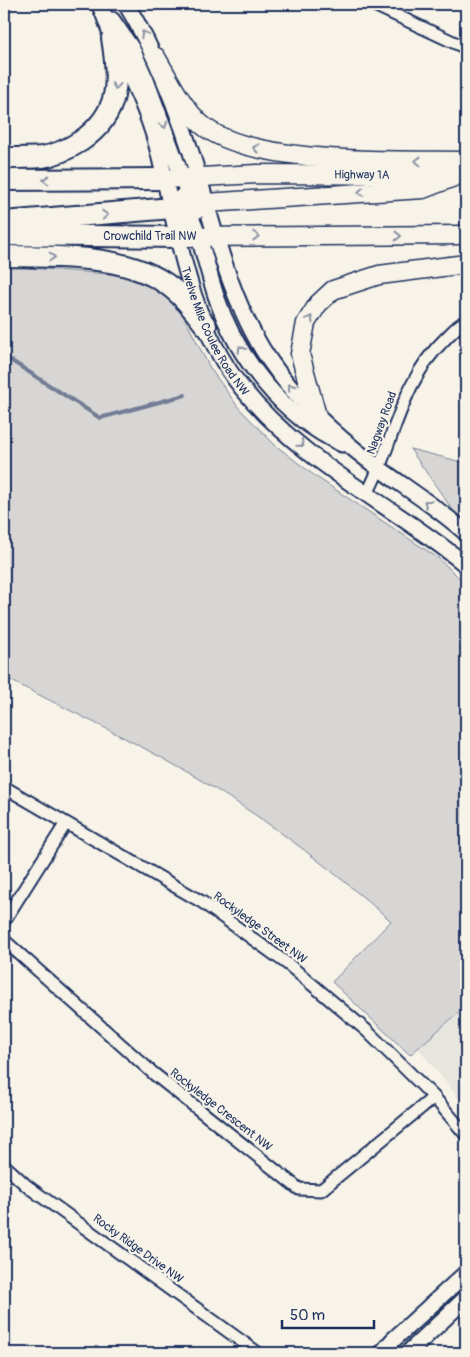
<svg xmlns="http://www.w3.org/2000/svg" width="470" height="1357" font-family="Pangolin,sans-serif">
<rect width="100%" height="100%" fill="#f7f3e8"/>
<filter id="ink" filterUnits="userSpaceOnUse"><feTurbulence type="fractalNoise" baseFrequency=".02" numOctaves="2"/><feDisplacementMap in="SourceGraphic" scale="10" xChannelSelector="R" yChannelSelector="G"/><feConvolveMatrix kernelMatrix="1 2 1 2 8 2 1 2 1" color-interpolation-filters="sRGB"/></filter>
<g filter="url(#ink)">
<!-- built -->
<path fill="#e6e5de" d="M 466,1006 L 466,1107 L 418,1048 Z"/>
<!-- green -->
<path fill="#d7d6d4" stroke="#798299" d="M 4,266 L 122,275 L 161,292 L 183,315 L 210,368 L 238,407 L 275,445 L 315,476 L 438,558 L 466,584 L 466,861 L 462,864 L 466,905 L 466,1006 L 410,1055 L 332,982 L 391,921 C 335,872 276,826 212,787 C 146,746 73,713 4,677 Z
M 410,449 L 466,463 L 466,529 Z"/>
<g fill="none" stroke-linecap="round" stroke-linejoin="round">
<!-- stream -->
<path stroke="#727c95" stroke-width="4" d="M 4,356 L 100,418 L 185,395"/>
<defs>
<path id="street" d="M 372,4 L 466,48
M 367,494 C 395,441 400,382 446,338 C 452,332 458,325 466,321
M 4,787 L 202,902 L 289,965 L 366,1030 L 434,1097 L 466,1135
M 4,921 L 66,823
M 4,938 L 5,941 L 154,1074 L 299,1189 L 321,1190 L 434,1097
M 4,1165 L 27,1186 L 258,1353"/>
<g id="secondary">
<path id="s1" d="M 99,4 C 105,15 108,27 113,39 C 131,78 151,116 160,158 C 178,235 190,324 242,388 C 302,463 393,505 466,565"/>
<path d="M 126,4 C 159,58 181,118 199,178 C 216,238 234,309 270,361 C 293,394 323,424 354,449 C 390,479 432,502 466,533"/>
<path d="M 112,20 L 132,49 L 146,80 L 186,188"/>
<path d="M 185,206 C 201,234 206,266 216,296 C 236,357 283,417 342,444"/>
<path d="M 382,1353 L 393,1340 L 466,1273"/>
<path d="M 408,1353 L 466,1298"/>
</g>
<g id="primary">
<path d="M 156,57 C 169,79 182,107 201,124 C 248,166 402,160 466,161"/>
<path d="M 459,175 L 423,189 L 206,203 L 189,214 L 177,237 L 466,235"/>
<path id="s2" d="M 164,179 L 257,174 L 448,175"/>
<path d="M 317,416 L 300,354 L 306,323 L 318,304 L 333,290 L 379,275 L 466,264"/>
</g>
<path id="highway" d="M 4,158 C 16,158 30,158 42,157 C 56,155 70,148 81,141 C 121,113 119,81 112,38
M 4,180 L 164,179
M 4,222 L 172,208 L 189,194 L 198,178
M 4,235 L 177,237
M 4,256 C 56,257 131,253 173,289 C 186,299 196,313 206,326"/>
</defs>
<!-- street casing -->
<use href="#street" stroke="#1b2f5e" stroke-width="15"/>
<!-- secondary casing -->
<use href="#secondary" stroke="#1b2f5e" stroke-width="19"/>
<!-- primary casing -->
<use href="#primary" stroke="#1b2f5e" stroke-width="21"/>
<!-- highway casing -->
<use href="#highway" stroke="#1b2f5e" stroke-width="24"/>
<!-- street -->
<use href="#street" stroke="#f7f3e8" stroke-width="11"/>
<!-- secondary -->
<use href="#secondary" stroke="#f7f3e8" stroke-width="15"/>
<!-- primary -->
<use href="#primary" stroke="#f7f3e8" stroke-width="18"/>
<!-- highway -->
<use href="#highway" stroke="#f7f3e8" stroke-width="20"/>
</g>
<!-- one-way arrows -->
<defs><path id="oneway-chevron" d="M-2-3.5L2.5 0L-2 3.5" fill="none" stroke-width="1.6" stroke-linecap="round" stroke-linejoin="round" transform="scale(1.25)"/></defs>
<g stroke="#8991a3">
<use href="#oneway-chevron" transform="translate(144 34) rotate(-118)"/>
<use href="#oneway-chevron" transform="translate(116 86) rotate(95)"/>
<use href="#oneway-chevron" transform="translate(164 125) rotate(70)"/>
<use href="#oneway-chevron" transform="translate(256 148) rotate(-169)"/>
<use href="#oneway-chevron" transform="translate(418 161) rotate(-179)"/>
<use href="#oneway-chevron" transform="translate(46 180) rotate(-180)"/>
<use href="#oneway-chevron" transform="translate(361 192) rotate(177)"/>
<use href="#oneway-chevron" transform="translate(105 215) rotate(-4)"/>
<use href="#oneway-chevron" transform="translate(256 236)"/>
<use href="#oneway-chevron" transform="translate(398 236)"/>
<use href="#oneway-chevron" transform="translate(52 257) rotate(3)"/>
<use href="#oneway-chevron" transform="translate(310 319) rotate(-61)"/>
<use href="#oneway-chevron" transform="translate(241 349) rotate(-120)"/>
<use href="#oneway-chevron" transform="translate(291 387) rotate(-129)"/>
<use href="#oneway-chevron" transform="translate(301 444) rotate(39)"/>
<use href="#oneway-chevron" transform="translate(427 503) rotate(-143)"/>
</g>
</g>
<g text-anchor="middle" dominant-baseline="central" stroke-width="4.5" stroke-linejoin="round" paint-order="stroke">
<!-- street labels -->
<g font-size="12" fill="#1b2f5e" stroke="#f7f3e8">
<text stroke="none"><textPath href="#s2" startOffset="198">Highway 1A</textPath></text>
<text x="150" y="236">Crowchild Trail NW</text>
<text stroke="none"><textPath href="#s1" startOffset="349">Twelve Mile Coulee Road NW</textPath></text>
<text transform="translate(382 423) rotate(-70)">Nagway Road</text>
<text transform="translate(260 928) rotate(36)">Rockyledge Street NW</text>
<text transform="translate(221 1110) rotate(38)">Rockyledge Crescent NW</text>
<text transform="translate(138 1249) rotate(36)">Rocky Ridge Drive NW</text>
</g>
</g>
<!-- margin -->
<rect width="470" height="1357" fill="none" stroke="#f7f3e8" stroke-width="20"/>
<rect x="10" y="10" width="450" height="1337" fill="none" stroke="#1b2f5e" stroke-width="2" filter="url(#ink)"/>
<!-- scale -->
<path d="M282 1320v8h92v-8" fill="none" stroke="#1b2f5e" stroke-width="2.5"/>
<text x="290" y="1320" font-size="15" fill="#1b2f5e" stroke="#f7f3e8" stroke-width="4" paint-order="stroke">50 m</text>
</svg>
